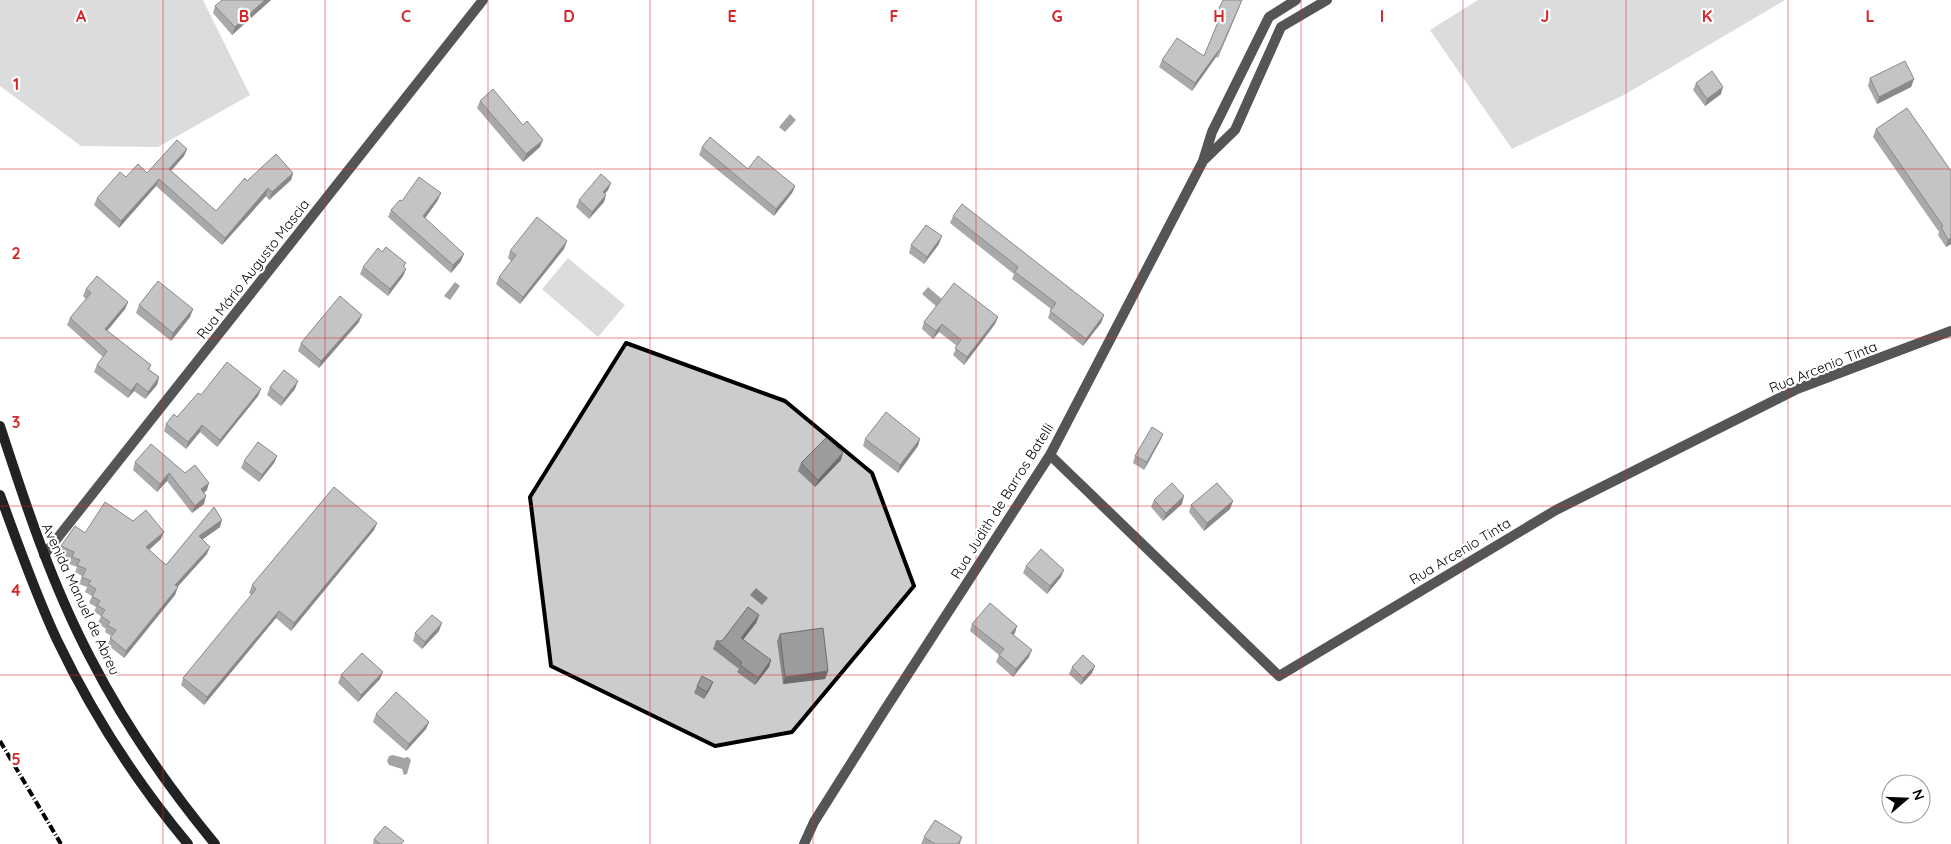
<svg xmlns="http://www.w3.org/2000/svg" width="1951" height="844" font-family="Quicksand,sans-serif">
<rect width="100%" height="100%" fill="#fff"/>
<!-- green -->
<path fill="#dcdcdc" d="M 0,0 L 203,0 L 250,95 L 158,147 L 81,146 L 0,86 Z
M 1478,0 L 1785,0 L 1624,95 L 1512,149 L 1430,30 Z
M 568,258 L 625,305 L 598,337 L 542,289 Z"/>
<!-- water -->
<path fill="#a3a3a3" d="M 790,114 L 796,120 L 785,132 L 779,127 Z
M 455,282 L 460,286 L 450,300 L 444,296 Z
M 928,287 L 943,300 L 937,307 L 922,294 Z
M 756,588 L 768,598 L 762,605 L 750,595 Z
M 393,755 L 404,758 L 408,757 L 411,760 L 407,774 L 404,775 L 402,769 L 389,765 L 387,761 L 389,756 Z"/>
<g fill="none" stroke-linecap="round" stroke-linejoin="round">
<!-- minor -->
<path stroke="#555" stroke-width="10" d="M 1204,160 L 1235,130 L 1281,27 L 1327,0
M 1050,455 L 1279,676 L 1556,510 L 1797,389 L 1951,331
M 44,555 L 483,0
M 804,844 L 814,822 L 884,711 L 1050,455 L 1203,161 L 1212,132 L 1269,17 L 1296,0"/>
<!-- secondary -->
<path stroke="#222" stroke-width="10" d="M 0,426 C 26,506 52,585 91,659 C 125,725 168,787 215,844
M 0,495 C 18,544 35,593 57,640 C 92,713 137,783 188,844"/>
<!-- rail -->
<path stroke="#000" stroke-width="4" stroke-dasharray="8 2.5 1 2.5" stroke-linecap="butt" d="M 0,741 L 61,844"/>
</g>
<!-- wall -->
<path fill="#a9a9a9" d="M 222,0 L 271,0 L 232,35 L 213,13 L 215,6 Z
M 1223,0 L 1240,6 L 1218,58 L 1216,57 L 1192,91 L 1159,67 L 1162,60 L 1204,56 L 1220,17 L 1217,16 Z
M 1870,78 L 1914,79 L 1911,87 L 1877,104 L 1868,86 Z
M 1696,83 L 1721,94 L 1705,106 L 1693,90 Z
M 480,101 L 540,147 L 523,162 L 477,108 Z
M 1876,129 L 1951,171 L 1951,244 L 1946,247 L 1938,235 L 1939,232 L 1873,137 Z
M 702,147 L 748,169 L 795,186 L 792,193 L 774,216 L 699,155 Z
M 187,149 L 184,156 L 171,171 L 216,211 L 247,181 L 293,173 L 291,180 L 269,200 L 266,196 L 222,245 L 156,186 L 119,228 L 94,205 L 97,198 L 126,177 L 147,173 Z
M 611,183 L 608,190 L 605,194 L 604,202 L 589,219 L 576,207 L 579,200 Z
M 438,200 L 425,218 L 461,261 L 451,273 L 388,217 L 391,210 L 402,201 Z
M 953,216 L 1104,315 L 1101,323 L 1083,346 L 1048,318 L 1051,309 L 1012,279 L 1014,274 L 950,223 Z
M 939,244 L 924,264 L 909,253 L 911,245 Z
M 564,249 L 520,304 L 496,284 L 499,277 L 511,261 L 508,258 L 510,251 Z
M 382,252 L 406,263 L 404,267 L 406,269 L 403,276 L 388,296 L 360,274 L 363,267 Z
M 86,289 L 128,302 L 125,309 L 107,331 L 151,365 L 149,370 L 159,377 L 157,385 L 145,399 L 134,391 L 128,398 L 94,372 L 97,365 L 103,357 L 67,325 L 70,318 L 86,299 L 83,296 Z
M 139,305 L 193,309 L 190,317 L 171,341 L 136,313 Z
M 998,317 L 995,324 L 964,365 L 953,355 L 957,346 L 939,332 L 933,339 L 922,329 L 924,322 Z
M 359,322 L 319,368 L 298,351 L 301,343 Z
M 270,387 L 295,389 L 281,406 L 267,395 Z
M 261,389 L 258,396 L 217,447 L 200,432 L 186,449 L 164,431 L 166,424 L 177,417 L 201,395 Z
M 1163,434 L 1160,441 L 1144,470 L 1133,463 L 1135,456 Z
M 865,439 L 918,446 L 898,473 L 863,446 Z
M 277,456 L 274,463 L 259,482 L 241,468 L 244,461 Z
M 841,460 L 815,487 L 798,471 L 801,463 Z
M 135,462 L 185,473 L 207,490 L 204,493 L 204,504 L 192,513 L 167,481 L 157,492 L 133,470 Z
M 1154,500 L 1182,504 L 1163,521 L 1151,507 Z
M 1233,501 L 1230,509 L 1204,531 L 1189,512 L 1191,505 Z
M 214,507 L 220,527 L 202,540 L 207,554 L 177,587 L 175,595 L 124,658 L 108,645 L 111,636 L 105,632 L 106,629 L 98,623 L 101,616 L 94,612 L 96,607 L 89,603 L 92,596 L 85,592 L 87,587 L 79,584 L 82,576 L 75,572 L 77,567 L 69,564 L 71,560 L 58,553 L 61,546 L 85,533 L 133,521 L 161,539 L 149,550 L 166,565 Z
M 377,523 L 374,530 L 291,631 L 276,618 L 204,705 L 181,685 L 183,678 L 252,595 L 249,593 L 252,585 Z
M 1026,566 L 1061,577 L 1047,594 L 1023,573 Z
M 759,615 L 756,623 L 743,640 L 771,660 L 769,667 L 755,685 L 737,672 L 739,669 L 713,649 L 716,641 L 722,641 Z
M 972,624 L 1017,626 L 1013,634 L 1029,657 L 1013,677 L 996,662 L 999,655 L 970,631 Z
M 439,631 L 422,649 L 413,641 L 415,633 Z
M 780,634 L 828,671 L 825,679 L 783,684 L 777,641 Z
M 1072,667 L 1092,673 L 1081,685 L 1069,674 Z
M 341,675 L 380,679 L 358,702 L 338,683 Z
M 713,682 L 710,689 L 704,699 L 694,693 L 697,686 Z
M 376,714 L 429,722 L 426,729 L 406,751 L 373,722 Z
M 924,837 L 962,837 L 960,844 L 921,844 Z
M 374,839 L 403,844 L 373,844 Z"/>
<!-- shaded-wall -->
<path fill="#898989" d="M 265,0 L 271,0 L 232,35 L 235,27 Z
M 1219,50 L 1216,57 L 1192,91 L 1195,83 Z
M 1914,79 L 1911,87 L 1877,104 L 1879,97 Z
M 1723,87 L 1721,94 L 1705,106 L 1707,99 Z
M 543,140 L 540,147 L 523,162 L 526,154 Z
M 187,149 L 184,156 L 166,176 L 169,169 Z
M 293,173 L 291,180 L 269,200 L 272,192 Z
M 159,179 L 156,186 L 119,228 L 121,221 Z
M 611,183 L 608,190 L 600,199 L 603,192 Z
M 795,186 L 792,193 L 774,216 L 776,209 Z
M 268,188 L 266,196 L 222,245 L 225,238 Z
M 441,193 L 438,200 L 421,224 L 423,216 Z
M 606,195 L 604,202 L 589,219 L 592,212 Z
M 942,236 L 939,244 L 924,264 L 927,257 Z
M 1951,238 L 1951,244 L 1946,247 L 1948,240 Z
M 567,241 L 564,249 L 520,304 L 523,297 Z
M 464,254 L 461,261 L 451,273 L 453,265 Z
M 406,269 L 403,276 L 388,296 L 390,289 Z
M 128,302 L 125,309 L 102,337 L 105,329 Z
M 193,309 L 190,317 L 171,341 L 173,333 Z
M 362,315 L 359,322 L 319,368 L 321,361 Z
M 1104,315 L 1101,323 L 1083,346 L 1086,339 Z
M 998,317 L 995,324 L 964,365 L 967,357 Z
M 942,324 L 939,332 L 933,339 L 936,331 Z
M 159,377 L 157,385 L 145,399 L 148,392 Z
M 298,381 L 295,389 L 281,406 L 284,399 Z
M 137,383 L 134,391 L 128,398 L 131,391 Z
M 261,389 L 258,396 L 217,447 L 220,440 Z
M 202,425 L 200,432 L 186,449 L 188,442 Z
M 1163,434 L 1160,441 L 1144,470 L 1147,462 Z
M 920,439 L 918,446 L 898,473 L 900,465 Z
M 843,453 L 841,460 L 815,487 L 818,480 Z
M 277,456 L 274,463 L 259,482 L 262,475 Z
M 169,473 L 167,481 L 157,492 L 160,484 Z
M 209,483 L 207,490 L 199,497 L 201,489 Z
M 206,496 L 204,504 L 192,513 L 195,506 Z
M 1184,496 L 1182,504 L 1163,521 L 1166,513 Z
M 1233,501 L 1230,509 L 1204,531 L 1207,523 Z
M 222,520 L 220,527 L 196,544 L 199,536 Z
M 377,523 L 374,530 L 291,631 L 294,623 Z
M 164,532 L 161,539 L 144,554 L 146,547 Z
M 210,547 L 207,554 L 172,593 L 175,585 Z
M 1064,570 L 1061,577 L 1047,594 L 1050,586 Z
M 178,587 L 175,595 L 124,658 L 126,651 Z
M 279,611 L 276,618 L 204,705 L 207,697 Z
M 759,615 L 756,623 L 738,646 L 741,638 Z
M 442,623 L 439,631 L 422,649 L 425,642 Z
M 1017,626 L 1015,633 L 1009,640 L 1011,633 Z
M 1032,650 L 1029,657 L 1013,677 L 1016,669 Z
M 771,660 L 769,667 L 755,685 L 758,678 Z
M 1095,666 L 1092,673 L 1081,685 L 1083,678 Z
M 828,671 L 825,679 L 783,684 L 785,677 Z
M 383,672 L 380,679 L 358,702 L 361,695 Z
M 713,682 L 710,689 L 704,699 L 707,692 Z
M 429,722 L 426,729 L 406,751 L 409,744 Z"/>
<!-- building -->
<path fill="#c4c4c4" stroke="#898989" d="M 222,0 L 265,0 L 235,27 L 215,6 Z
M 1223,0 L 1242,0 L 1220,50 L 1219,50 L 1195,83 L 1162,60 L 1177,38 L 1204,56 L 1223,10 L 1219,8 Z
M 1905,61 L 1914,79 L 1879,97 L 1870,78 Z
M 1712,71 L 1723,87 L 1707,99 L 1696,83 Z
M 493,89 L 523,125 L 527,121 L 543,140 L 526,154 L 480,101 Z
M 1907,108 L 1951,171 L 1951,238 L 1948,240 L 1941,227 L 1943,226 L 1876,129 Z
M 710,137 L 748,169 L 758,156 L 795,186 L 776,209 L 702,147 Z
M 177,140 L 187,149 L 169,169 L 216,211 L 245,178 L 247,181 L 276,154 L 293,173 L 272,192 L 268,188 L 225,238 L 159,179 L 121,221 L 97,198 L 120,172 L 126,177 L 138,164 L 147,173 Z
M 601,174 L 611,183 L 603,192 L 606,195 L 592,212 L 579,200 Z
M 419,177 L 441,193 L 423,216 L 464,254 L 453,265 L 391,210 L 400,200 L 402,201 Z
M 962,204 L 1104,315 L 1086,339 L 1050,311 L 1056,303 L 1015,272 L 1018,267 L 953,216 Z
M 537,217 L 567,241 L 523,297 L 499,277 L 516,255 L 510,251 Z
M 926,225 L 942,236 L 927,257 L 911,245 Z
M 386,247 L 406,263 L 403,266 L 406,269 L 390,289 L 363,267 L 378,248 L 382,252 Z
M 97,276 L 128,302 L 105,329 L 151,365 L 148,369 L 159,377 L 148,392 L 137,383 L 131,391 L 97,365 L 107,351 L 70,318 L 91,293 L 86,289 Z
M 158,281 L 193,309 L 173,333 L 139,305 Z
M 954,283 L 998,317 L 967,357 L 955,348 L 961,340 L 942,324 L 936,331 L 924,322 Z
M 340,296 L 362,315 L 321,361 L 301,343 Z
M 227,362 L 261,389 L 220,440 L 202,425 L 188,442 L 166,424 L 174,414 L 177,417 L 198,393 L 201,395 Z
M 284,370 L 298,381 L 284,399 L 270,387 Z
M 886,412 L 920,439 L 900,465 L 865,439 Z
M 1152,427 L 1163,434 L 1147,462 L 1135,456 Z
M 827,437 L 843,453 L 818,480 L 801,463 Z
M 258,442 L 277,456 L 262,475 L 244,461 Z
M 151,444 L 185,473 L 195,465 L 209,483 L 201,489 L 206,496 L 195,506 L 169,473 L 160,484 L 135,462 Z
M 1172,483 L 1184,496 L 1166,513 L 1154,500 Z
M 1217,483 L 1233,501 L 1207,523 L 1191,505 Z
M 334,487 L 377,523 L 294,623 L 279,611 L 207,697 L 183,678 L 256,589 L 252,585 Z
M 105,502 L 133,521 L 146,510 L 164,532 L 146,547 L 166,565 L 214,507 L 222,520 L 199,536 L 210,547 L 175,585 L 178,587 L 126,651 L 110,638 L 116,630 L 107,625 L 110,622 L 101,616 L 105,610 L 97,605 L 100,601 L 92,596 L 96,589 L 88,584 L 91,581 L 82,577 L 86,569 L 77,565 L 80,560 L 72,557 L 74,552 L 61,546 L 75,526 L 85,533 Z
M 1041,549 L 1064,570 L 1050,586 L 1026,566 Z
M 990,603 L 1017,626 L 1011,633 L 1032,650 L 1016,669 L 999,655 L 1004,649 L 972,624 Z
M 748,607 L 759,615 L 741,638 L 771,660 L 758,678 L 740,665 L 742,662 L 716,641 L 722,641 Z
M 432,615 L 442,623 L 425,642 L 415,633 Z
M 823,628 L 828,671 L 785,677 L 780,634 Z
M 362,653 L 383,672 L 361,695 L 341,675 Z
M 1083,655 L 1095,666 L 1083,678 L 1072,667 Z
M 702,676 L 713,682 L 707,692 L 697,686 Z
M 396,692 L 429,722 L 409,744 L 376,714 Z
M 935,820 L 962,837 L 958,844 L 935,844 L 924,837 Z
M 385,826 L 404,841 L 401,844 L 380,844 L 374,839 Z"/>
<!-- marked area -->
<path fill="#000" fill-opacity="0.2" stroke="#000" stroke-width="4" stroke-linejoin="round" d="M 626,343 L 785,401 L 872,473 L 914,586 L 792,732 L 715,746 L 551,666 L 530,497 Z"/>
<!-- grid -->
<path fill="none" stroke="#d62828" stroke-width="1" stroke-opacity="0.55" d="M 163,0 L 163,844M 325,0 L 325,844M 488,0 L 488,844M 650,0 L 650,844M 813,0 L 813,844M 976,0 L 976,844M 1138,0 L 1138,844M 1301,0 L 1301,844M 1463,0 L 1463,844M 1626,0 L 1626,844M 1788,0 L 1788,844M 0,169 L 1951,169M 0,338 L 1951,338M 0,506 L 1951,506M 0,675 L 1951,675"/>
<g text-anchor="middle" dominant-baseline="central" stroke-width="4.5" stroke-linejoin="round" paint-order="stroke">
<!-- street labels -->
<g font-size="14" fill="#000" stroke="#fff">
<text transform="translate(253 269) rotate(-52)">Rua Mário Augusto Mascia</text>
<text transform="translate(1823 367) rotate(-22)">Rua Arcenio Tinta</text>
<text transform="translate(1002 501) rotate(-58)">Rua Judith de Barros Batelli</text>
<text transform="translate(1460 551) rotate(-31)">Rua Arcenio Tinta</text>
<text transform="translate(81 599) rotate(65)">Avenida Manuel de Abreu</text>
</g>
</g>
<g font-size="16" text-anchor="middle" font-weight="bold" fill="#d62828" stroke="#fff" stroke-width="4.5" stroke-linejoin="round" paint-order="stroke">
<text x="81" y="22">A</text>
<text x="244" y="22">B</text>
<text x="406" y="22">C</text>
<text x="569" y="22">D</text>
<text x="732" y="22">E</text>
<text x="894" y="22">F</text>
<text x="1057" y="22">G</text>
<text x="1219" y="22">H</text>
<text x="1382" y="22">I</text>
<text x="1545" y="22">J</text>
<text x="1707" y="22">K</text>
<text x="1870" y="22">L</text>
<text x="16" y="90">1</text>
<text x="16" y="259">2</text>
<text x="16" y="428">3</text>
<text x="16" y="596">4</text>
<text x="16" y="765">5</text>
</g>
<!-- north arrow -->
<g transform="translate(1906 799) rotate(71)"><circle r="24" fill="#ffffff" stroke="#999999"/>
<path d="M0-4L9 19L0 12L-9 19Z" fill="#000000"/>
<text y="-8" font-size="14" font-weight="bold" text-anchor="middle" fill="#000000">N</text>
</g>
</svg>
